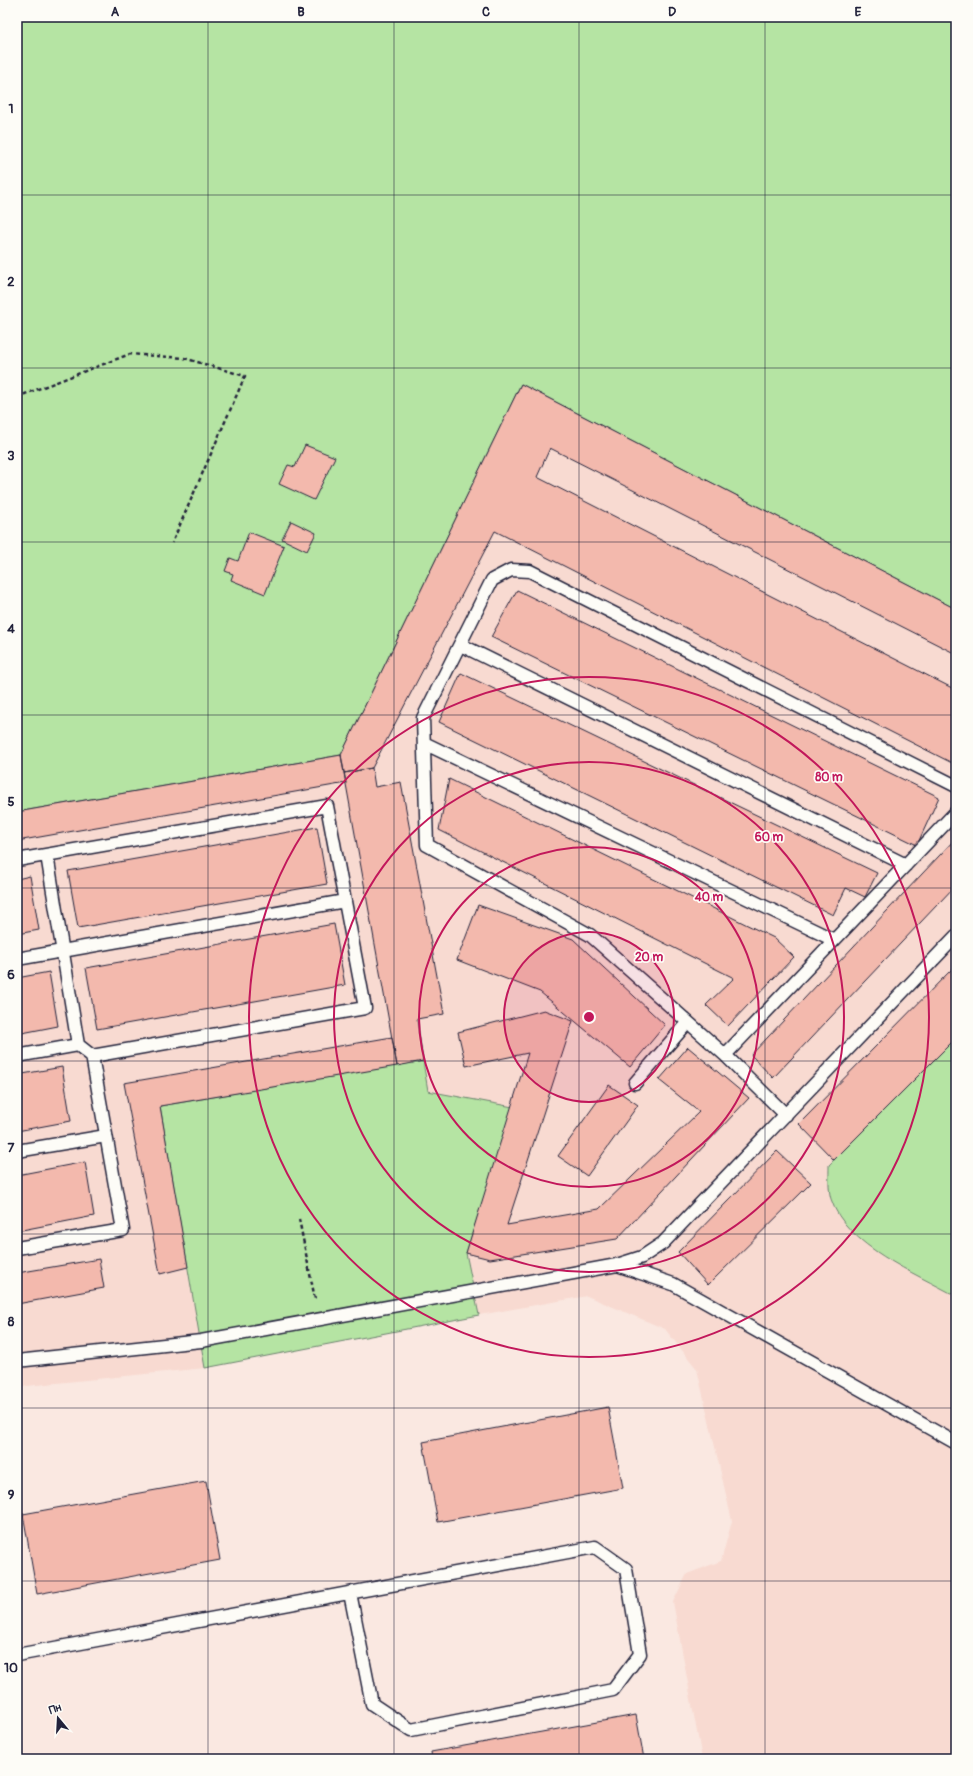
<svg xmlns="http://www.w3.org/2000/svg" width="973" height="1776" font-family="Pangolin,sans-serif">
<rect width="100%" height="100%" fill="#fae8e1"/>
<filter id="ink" filterUnits="userSpaceOnUse"><feTurbulence type="fractalNoise" baseFrequency=".025" numOctaves="2"/><feDisplacementMap in="SourceGraphic" scale="8" xChannelSelector="R" yChannelSelector="G"/><feConvolveMatrix kernelMatrix="1 2 1 2 8 2 1 2 1" color-interpolation-filters="sRGB"/></filter>
<g filter="url(#ink)">
<!-- built -->
<path fill="#f8dad1" d="M 521,384 L 956,609 L 956,1759 L 702,1759 L 673,1602 L 687,1574 L 721,1561 L 732,1521 L 697,1369 L 665,1329 L 587,1296 L 479,1315 L 466,1253 L 513,1107 L 161,1106 L 205,1368 L 17,1387 L 17,812 L 341,755 Z"/>
<!-- green -->
<path fill="#b5e4a3" stroke="#6c836f" d="M 17,17 L 956,17 L 956,609 L 521,384 L 341,755 L 17,812 Z
M 956,1038 L 956,1296 C 915,1273 846,1246 831,1199 C 828,1189 829,1176 829,1165 Z
M 423,1061 L 428,1091 L 513,1107 L 466,1253 L 479,1315 L 205,1368 L 160,1106 Z"/>
<!-- building -->
<path fill="#f3b9ad" stroke="#22223b" d="M 521,384 L 956,609 L 956,654 L 550,448 L 537,477 L 956,690 L 956,765 L 495,531 L 372,768 L 344,773 L 341,755 Z
M 305,445 L 335,457 L 314,500 L 279,484 L 288,465 L 295,467 Z
M 291,521 L 316,533 L 307,551 L 282,539 Z
M 249,532 L 284,546 L 265,594 L 231,580 L 233,574 L 225,571 L 230,558 L 238,561 Z
M 517,590 L 939,797 L 917,845 L 491,637 Z
M 461,673 L 877,873 L 865,897 L 846,888 L 833,915 L 439,722 Z
M 341,755 L 346,783 L 17,841 L 17,812 Z
M 372,768 L 375,787 L 401,782 L 444,1014 L 417,1019 L 423,1061 L 397,1066 L 344,773 Z
M 449,779 L 774,938 L 794,957 L 728,1026 L 706,1005 L 734,978 L 439,830 Z
M 317,827 L 327,884 L 78,928 L 68,871 Z
M 956,838 L 956,885 L 773,1078 L 751,1055 Z
M 30,876 L 39,930 L 17,934 L 17,879 Z
M 478,905 L 573,939 L 665,1025 L 630,1067 L 540,992 L 457,960 Z
M 334,924 L 345,985 L 97,1029 L 86,968 Z
M 956,965 L 956,1038 L 834,1160 L 799,1124 Z
M 49,972 L 58,1026 L 17,1034 L 17,978 Z
M 544,1010 L 573,1021 L 507,1225 L 599,1209 L 699,1112 L 659,1080 L 688,1047 L 749,1098 L 617,1239 L 490,1259 L 466,1253 L 528,1053 L 466,1066 L 458,1032 Z
M 392,1037 L 397,1066 L 160,1106 L 188,1267 L 160,1274 L 124,1083 Z
M 62,1067 L 71,1121 L 17,1131 L 17,1075 Z
M 609,1085 L 638,1105 L 587,1176 L 558,1156 Z
M 777,1151 L 811,1183 L 708,1285 L 678,1252 Z
M 85,1162 L 94,1216 L 17,1231 L 17,1175 Z
M 99,1259 L 104,1288 L 17,1304 L 17,1273 Z
M 608,1407 L 623,1488 L 438,1522 L 423,1442 Z
M 206,1481 L 220,1560 L 37,1594 L 23,1514 Z
M 636,1715 L 644,1759 L 432,1759 L 431,1752 Z"/>
<g fill="none" stroke-linecap="round" stroke-linejoin="round">
<defs>
<path id="lane" d="M 461,645 L 906,865
M 424,743 L 834,940
M 47,855 L 78,1045
M 17,860 L 327,806 L 365,1008 L 92,1056
M 17,959 L 345,901
M 725,1055 L 956,812
M 17,1056 L 78,1045 L 92,1056 L 123,1230 L 17,1248
M 635,1083 L 688,1022
M 786,1115 L 725,1055 L 590,935 L 427,845 L 423,718 L 492,580 L 511,570 L 530,571 L 956,786
M 17,1151 L 106,1136
M 617,1265 L 673,1284 L 956,1443
M 17,1361 L 201,1341 L 617,1265 L 642,1257 L 663,1243 L 956,936
M 17,1655 L 595,1547 L 626,1569 L 640,1654 L 613,1690 L 411,1730 L 372,1704 L 350,1593"/>
</defs>
<!-- lane casing -->
<use href="#lane" stroke="#22223b" stroke-width="15"/>
<!-- path -->
<path stroke="#22223b" stroke-width="2.5" stroke-dasharray="4 3" stroke-linecap="butt" d="M 17,397 L 130,354 L 184,358 L 245,376 L 172,543
M 299,1219 L 315,1299"/>
<!-- lane -->
<use href="#lane" stroke="#fdfcf7" stroke-width="12"/>
</g>
</g>
<!-- grid -->
<path fill="none" stroke="#22223b" stroke-width="1" stroke-opacity="0.55" d="M 208,17 L 208,1759M 394,17 L 394,1759M 579,17 L 579,1759M 765,17 L 765,1759M 17,195 L 956,195M 17,368 L 956,368M 17,542 L 956,542M 17,715 L 956,715M 17,888 L 956,888M 17,1061 L 956,1061M 17,1234 L 956,1234M 17,1408 L 956,1408M 17,1581 L 956,1581"/>
<!-- distance rings -->
<circle cx="589" cy="1017" r="85" fill="#c2185b" fill-opacity=".12"/>
<g fill="none" stroke="#c2185b" stroke-width="2">
<circle cx="589" cy="1017" r="85"/>
<circle cx="589" cy="1017" r="170"/>
<circle cx="589" cy="1017" r="255"/>
<circle cx="589" cy="1017" r="340"/>
</g>
<circle cx="589" cy="1017" r="6" fill="#c2185b" stroke="#fdfcf7" stroke-width="2"/>
<g font-size="12" text-anchor="middle" font-weight="bold" fill="#c2185b" stroke="#fdfcf7" stroke-width="3.5" stroke-linejoin="round" paint-order="stroke">
<text x="829" y="781">80 m</text>
<text x="769" y="841">60 m</text>
<text x="709" y="901">40 m</text>
<text x="649" y="961">20 m</text>
</g>
<!-- margin -->
<rect width="973" height="1776" fill="none" stroke="#fdfcf7" stroke-width="44"/>
<!-- north arrow -->
<g transform="translate(58 1718) rotate(342)" stroke="#fdfcf7" stroke-width="3" paint-order="stroke">
<path d="M0-3L7 15L0 10L-7 15Z" fill="#22223b"/>
<text y="-6" font-size="11" font-weight="bold" text-anchor="middle" fill="#22223b">Пн</text>
</g>
<rect x="22" y="22" width="929" height="1732" fill="none" stroke="#22223b" stroke-width="1.5"/>
<g font-size="13" text-anchor="middle" font-weight="bold" fill="#22223b">
<text x="115" y="16">A</text>
<text x="301" y="16">B</text>
<text x="486" y="16">C</text>
<text x="672" y="16">D</text>
<text x="858" y="16">E</text>
<text x="11" y="113">1</text>
<text x="11" y="286">2</text>
<text x="11" y="460">3</text>
<text x="11" y="633">4</text>
<text x="11" y="806">5</text>
<text x="11" y="979">6</text>
<text x="11" y="1152">7</text>
<text x="11" y="1326">8</text>
<text x="11" y="1499">9</text>
<text x="11" y="1672">10</text>
</g>
</svg>
